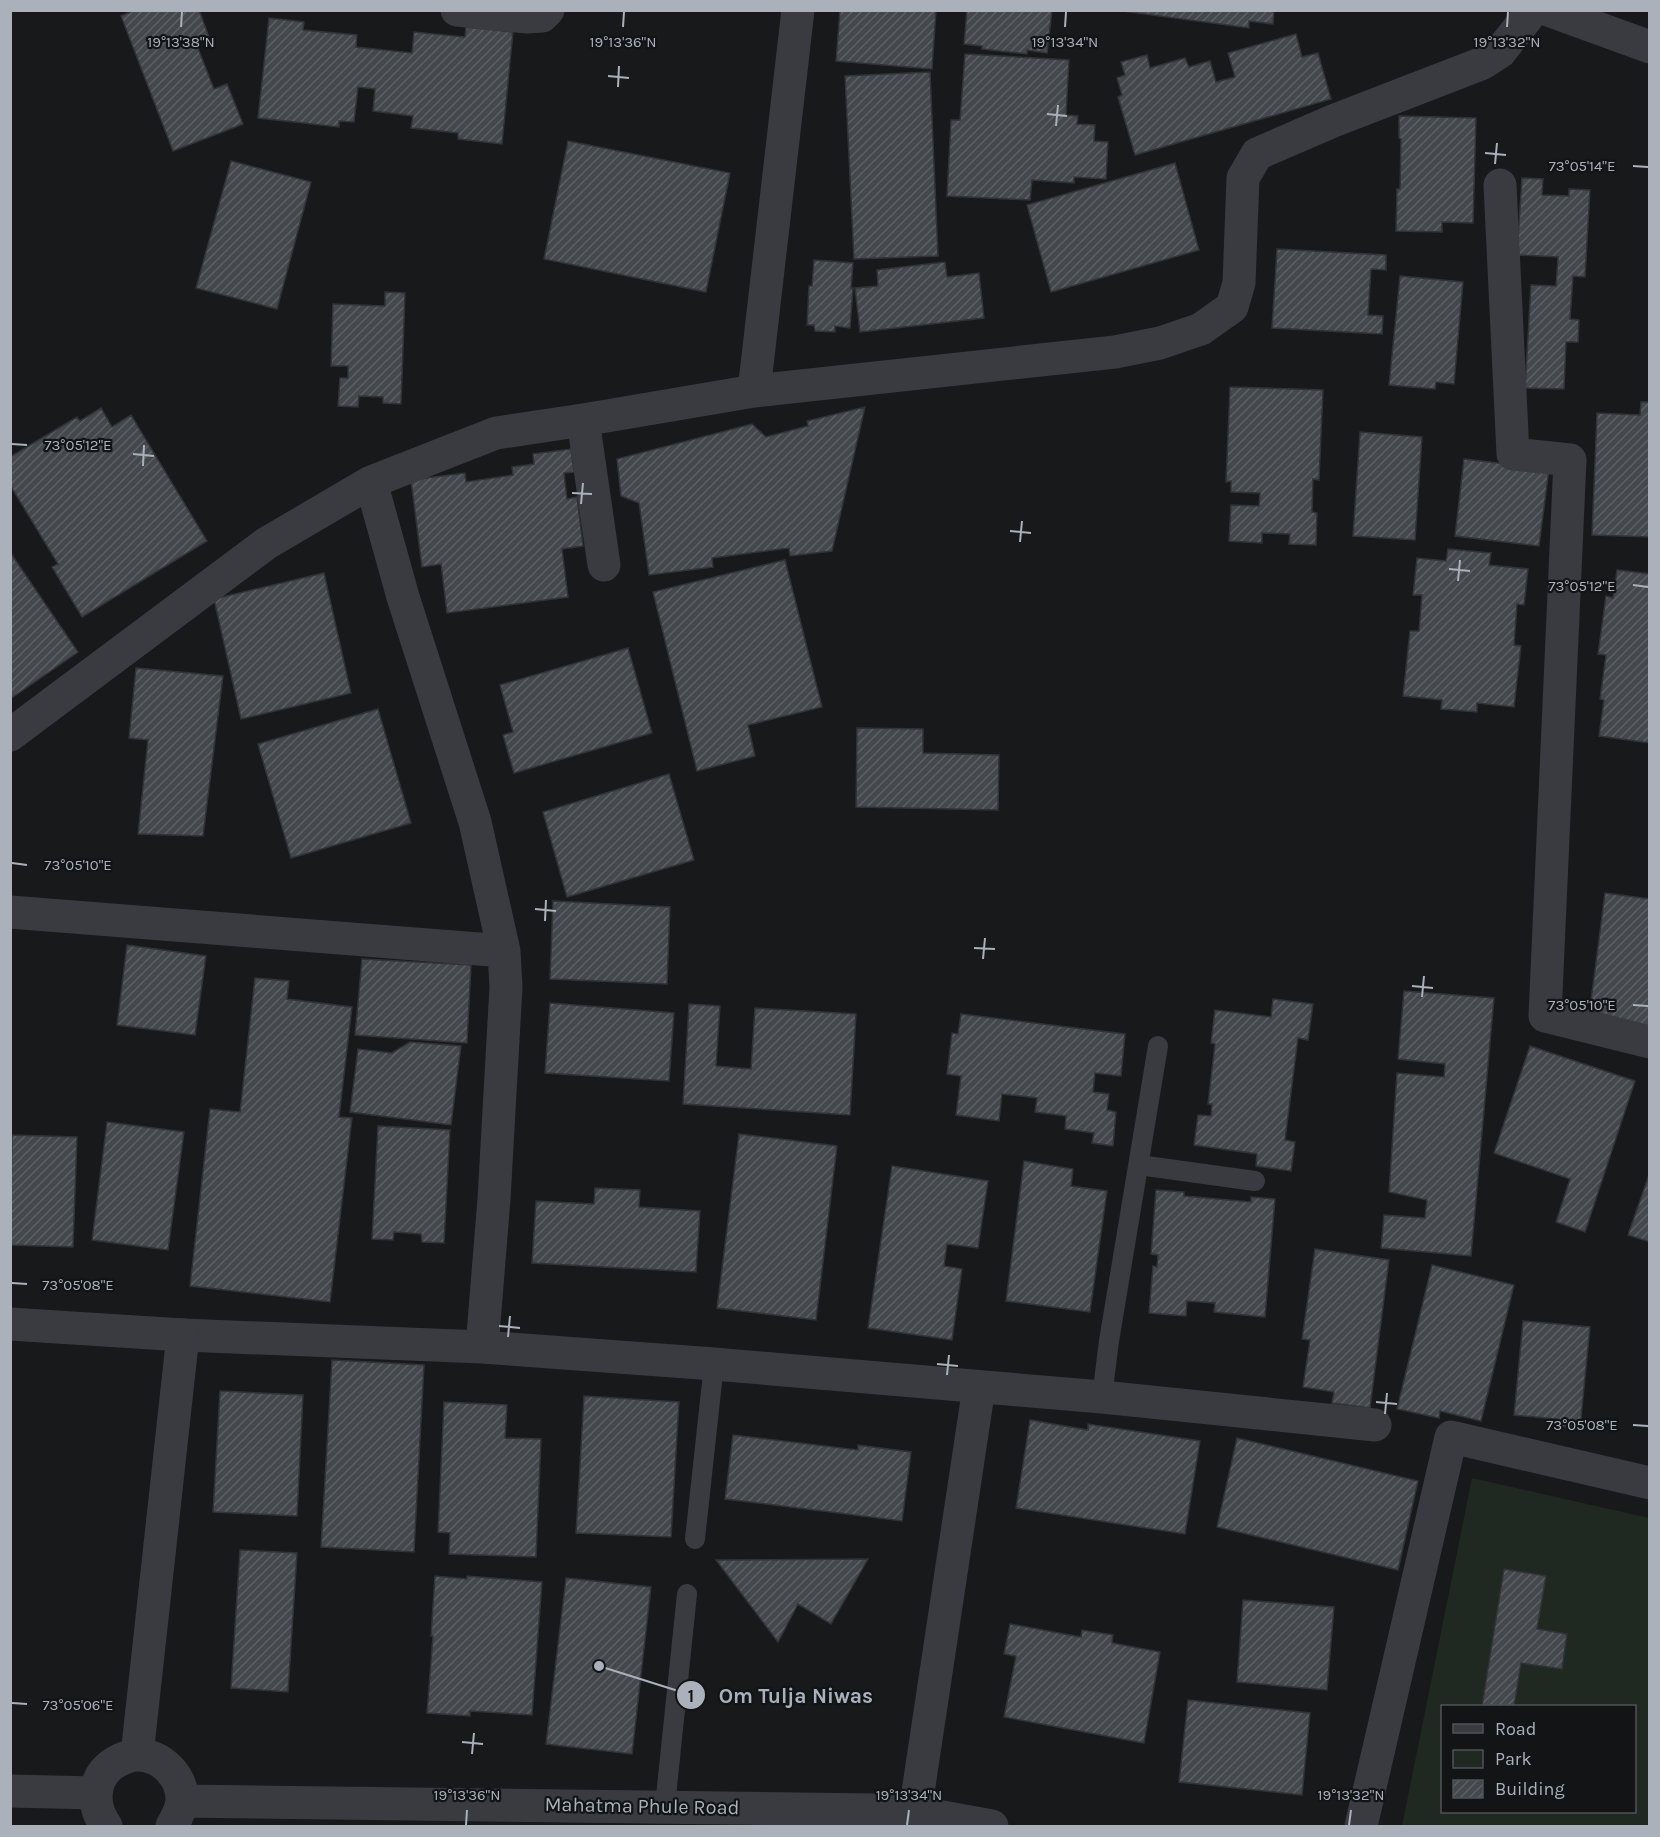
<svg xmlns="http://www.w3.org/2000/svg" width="1660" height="1837" font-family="Karla,sans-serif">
<defs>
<pattern id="building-hatch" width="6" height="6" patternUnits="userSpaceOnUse" patternTransform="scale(1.5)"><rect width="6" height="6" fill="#44474b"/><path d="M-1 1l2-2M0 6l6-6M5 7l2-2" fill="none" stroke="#5c5f63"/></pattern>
</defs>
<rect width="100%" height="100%" fill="#18191b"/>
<!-- green -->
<path fill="#202921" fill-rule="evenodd" d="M 1472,1478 L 1649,1518 L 1649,1826 L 1402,1826 ZM 1442,1706 L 1634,1706 L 1634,1812 L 1442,1812 Z"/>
<!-- building -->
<path fill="url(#building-hatch)" stroke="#323337" stroke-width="1.5" d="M 135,10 L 199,10 L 209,37 L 196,43 L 214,89 L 227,84 L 243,124 L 173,151 L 121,16 Z
M 840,10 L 936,10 L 932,69 L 836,61 Z
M 967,10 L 1052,10 L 1047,53 L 1027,50 L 1027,54 L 982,49 L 982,46 L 964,44 Z
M 1115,10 L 1274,10 L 1273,24 L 1249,21 L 1249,28 Z
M 269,18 L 304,22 L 303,30 L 357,35 L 356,47 L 412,53 L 414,32 L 465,37 L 466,27 L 513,32 L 502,144 L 458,139 L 458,133 L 411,128 L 413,116 L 373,111 L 375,89 L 358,87 L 354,122 L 339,121 L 339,127 L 258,118 Z
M 1296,34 L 1302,57 L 1318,53 L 1331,99 L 1135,155 L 1118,97 L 1122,95 L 1117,78 L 1125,75 L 1121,62 L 1147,55 L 1150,68 L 1185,58 L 1189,67 L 1210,61 L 1216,82 L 1235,77 L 1228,53 Z
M 965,54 L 1069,60 L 1066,115 L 1078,116 L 1077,124 L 1095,125 L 1094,141 L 1108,142 L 1106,179 L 1074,177 L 1074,183 L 1032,180 L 1030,200 L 947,196 L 951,120 L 960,120 Z
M 930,72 L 938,256 L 854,259 L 845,76 Z
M 1399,116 L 1476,118 L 1473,223 L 1442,222 L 1442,232 L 1396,231 L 1397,189 L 1400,189 L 1401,139 L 1399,138 Z
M 568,141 L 730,173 L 706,292 L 544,259 Z
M 231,161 L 311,182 L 277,309 L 196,288 Z
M 1175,163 L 1199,250 L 1051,292 L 1027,205 Z
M 1522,178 L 1543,179 L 1542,195 L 1569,196 L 1569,189 L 1590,190 L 1585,277 L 1573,276 L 1570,319 L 1579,320 L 1578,342 L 1566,342 L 1564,389 L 1525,388 L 1531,285 L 1556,286 L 1558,257 L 1517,255 Z
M 1277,249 L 1386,255 L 1386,270 L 1371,269 L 1368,315 L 1383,316 L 1382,334 L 1272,328 Z
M 814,260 L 853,263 L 851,288 L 853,288 L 850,328 L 835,326 L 835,332 L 815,331 L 814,325 L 807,325 L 809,286 L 812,286 Z
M 945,262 L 947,277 L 979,273 L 984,318 L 860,332 L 855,288 L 878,286 L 877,270 Z
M 1400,276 L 1463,282 L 1454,384 L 1436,382 L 1435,389 L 1389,385 Z
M 385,292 L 405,293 L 401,404 L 383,403 L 383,397 L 359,396 L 358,407 L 338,406 L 340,378 L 348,378 L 348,366 L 331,366 L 333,304 L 385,306 Z
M 1230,387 L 1323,390 L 1319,480 L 1313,479 L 1312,512 L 1317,513 L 1316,545 L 1289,544 L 1290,534 L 1262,533 L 1262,543 L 1229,541 L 1231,505 L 1259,506 L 1260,493 L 1231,492 L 1231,481 L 1226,482 Z
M 1641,402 L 1650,402 L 1650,537 L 1592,535 L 1597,413 L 1640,415 Z
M 865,407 L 832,551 L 790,556 L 789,548 L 712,558 L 713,567 L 649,575 L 639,503 L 621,496 L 617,459 L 752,424 L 766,437 L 808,426 L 807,421 Z
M 101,408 L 112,427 L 131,415 L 207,541 L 82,617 L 52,567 L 58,564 L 10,485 L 10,457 L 77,417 L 80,421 Z
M 1360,432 L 1422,437 L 1415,540 L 1353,536 Z
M 571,449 L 574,472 L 564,473 L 567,499 L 577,497 L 583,546 L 562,549 L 568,597 L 447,613 L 441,564 L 422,567 L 411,480 L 465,473 L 466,482 L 513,475 L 512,467 L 534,464 L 533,454 Z
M 1464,459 L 1549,469 L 1539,546 L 1455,536 Z
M 1448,549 L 1491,553 L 1489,565 L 1528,569 L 1524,605 L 1517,604 L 1514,645 L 1521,646 L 1514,707 L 1477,703 L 1477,712 L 1441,709 L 1442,700 L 1403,696 L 1410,631 L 1419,631 L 1422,595 L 1413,595 L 1417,558 L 1446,561 Z
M 10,552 L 78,652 L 10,699 Z
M 785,560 L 822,707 L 748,725 L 755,756 L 697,771 L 653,592 Z
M 1617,570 L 1650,574 L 1650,743 L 1599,736 L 1604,700 L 1600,699 L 1606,655 L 1598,654 L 1606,596 L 1613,598 Z
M 324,573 L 351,693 L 241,719 L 214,599 Z
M 628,648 L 652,733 L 514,773 L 503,735 L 513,732 L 500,685 Z
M 136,668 L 223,676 L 203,836 L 138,834 L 148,740 L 129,738 Z
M 378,709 L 411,823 L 291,858 L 258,744 Z
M 857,728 L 923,729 L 923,753 L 999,755 L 998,810 L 856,807 Z
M 669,774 L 694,860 L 567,897 L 543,812 Z
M 1605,893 L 1650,899 L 1650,1032 L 1588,1024 Z
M 553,901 L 670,907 L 667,984 L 550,979 Z
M 127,945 L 206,956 L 195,1035 L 117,1025 Z
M 362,959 L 471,965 L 467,1043 L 355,1035 Z
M 255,978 L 289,981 L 287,999 L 352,1007 L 339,1117 L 352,1118 L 330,1302 L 190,1286 L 210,1109 L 240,1112 Z
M 1404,991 L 1494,998 L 1471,1256 L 1381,1248 L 1384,1215 L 1425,1218 L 1427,1200 L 1389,1192 L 1397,1073 L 1444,1077 L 1445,1064 L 1398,1059 Z
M 1273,999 L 1313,1004 L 1308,1040 L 1298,1038 L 1285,1140 L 1295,1142 L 1291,1171 L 1256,1166 L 1257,1154 L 1194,1145 L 1198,1115 L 1211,1116 L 1212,1104 L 1208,1104 L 1215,1044 L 1211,1043 L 1215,1010 L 1271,1017 Z
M 550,1003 L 674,1013 L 669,1081 L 545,1073 Z
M 689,1004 L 720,1006 L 716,1066 L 751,1069 L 755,1008 L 856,1014 L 850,1115 L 683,1104 Z
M 961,1014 L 1125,1034 L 1121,1076 L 1095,1073 L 1093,1092 L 1109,1094 L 1107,1110 L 1116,1112 L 1113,1146 L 1092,1143 L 1094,1133 L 1065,1129 L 1066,1116 L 1035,1112 L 1037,1098 L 1002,1094 L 999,1121 L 956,1115 L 961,1076 L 947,1074 L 952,1033 L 958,1034 Z
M 410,1042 L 461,1046 L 451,1125 L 350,1112 L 358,1049 L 392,1053 Z
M 1530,1046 L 1635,1081 L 1585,1232 L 1556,1222 L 1570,1179 L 1494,1153 Z
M 107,1122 L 184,1132 L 168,1250 L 92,1240 Z
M 378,1126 L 450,1130 L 444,1243 L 422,1242 L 421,1234 L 394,1232 L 393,1240 L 372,1239 Z
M 739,1134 L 837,1146 L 816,1320 L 717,1308 Z
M 12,1135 L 77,1137 L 73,1247 L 10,1245 Z
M 1024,1161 L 1073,1169 L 1071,1186 L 1107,1191 L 1090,1312 L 1006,1301 Z
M 892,1166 L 988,1181 L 978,1248 L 947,1244 L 944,1266 L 962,1269 L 952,1340 L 868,1328 Z
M 1650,1172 L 1650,1242 L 1628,1235 Z
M 595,1188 L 640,1190 L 639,1207 L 700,1211 L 696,1272 L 532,1263 L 536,1201 L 594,1204 Z
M 1156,1190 L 1184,1192 L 1184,1196 L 1251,1202 L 1251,1197 L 1275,1199 L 1265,1317 L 1214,1312 L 1215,1303 L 1187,1301 L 1186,1316 L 1149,1313 L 1153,1266 L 1157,1267 L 1158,1255 L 1151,1254 Z
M 1315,1249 L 1389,1260 L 1370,1408 L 1332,1403 L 1334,1392 L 1303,1387 L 1310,1340 L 1302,1339 Z
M 1432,1265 L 1514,1285 L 1481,1421 L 1440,1411 L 1439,1418 L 1397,1409 Z
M 1523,1321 L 1590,1327 L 1580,1428 L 1555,1426 L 1556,1419 L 1514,1415 Z
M 332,1360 L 424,1365 L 414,1552 L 321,1547 Z
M 220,1391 L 303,1395 L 297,1516 L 213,1512 Z
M 584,1396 L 679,1402 L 671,1537 L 576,1533 Z
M 444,1402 L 507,1405 L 505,1438 L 541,1439 L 536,1557 L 449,1554 L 450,1533 L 438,1532 Z
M 1030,1420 L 1088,1430 L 1088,1424 L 1200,1441 L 1185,1534 L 1016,1508 Z
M 733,1435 L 858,1450 L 858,1445 L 911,1452 L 902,1521 L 725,1499 Z
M 1237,1438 L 1418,1481 L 1398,1570 L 1217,1527 Z
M 240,1550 L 297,1553 L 288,1692 L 231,1688 Z
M 868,1559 L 831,1624 L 798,1604 L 778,1642 L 716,1560 Z
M 1504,1569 L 1546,1576 L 1537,1629 L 1567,1634 L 1562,1669 L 1521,1663 L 1514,1706 L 1482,1706 Z
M 435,1576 L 467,1579 L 467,1576 L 542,1582 L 532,1715 L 470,1711 L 470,1716 L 427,1713 L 433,1636 L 431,1636 Z
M 566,1578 L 651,1587 L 632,1754 L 546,1744 Z
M 1243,1600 L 1334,1607 L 1327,1690 L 1237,1682 Z
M 1010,1624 L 1081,1637 L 1082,1630 L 1113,1635 L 1112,1643 L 1160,1652 L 1144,1743 L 1004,1717 L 1016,1656 L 1004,1654 Z
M 1188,1700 L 1310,1713 L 1302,1795 L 1179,1782 Z"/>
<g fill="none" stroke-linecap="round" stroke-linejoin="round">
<!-- service -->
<path stroke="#393b40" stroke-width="20" d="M 1139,1165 L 1255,1181
M 1102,1397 L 1109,1341 L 1158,1046
M 695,1539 L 714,1364
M 665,1806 L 687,1594"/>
<!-- minor -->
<path stroke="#393b40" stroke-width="33" d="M 457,10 L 527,17 L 542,16 L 548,10
M 1548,10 L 1650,47
M 1500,185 L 1513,454 L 1570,460 L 1545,1016 L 1650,1042
M 754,391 L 798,10
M 583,420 L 604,565
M 371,482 L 496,433 L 583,420 L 754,391 L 1115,352 L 1160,343 L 1201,329 L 1232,307 L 1239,283 L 1243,178 L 1257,154 L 1333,121 L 1483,63 L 1500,52 L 1533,10
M 10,735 L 267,543 L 371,482 L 403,597 L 475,822 L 504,951 L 506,987 L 494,1199 L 482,1347
M 10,912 L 504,951
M 183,1335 L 482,1347 L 714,1364 L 1102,1397 L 1375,1425
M 10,1791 L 96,1793
M 915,1812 L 979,1387
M 1361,1826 L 1451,1437 L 1650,1483"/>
<!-- tertiary -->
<path stroke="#393b40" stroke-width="33" d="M 10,1324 L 183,1335 L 137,1755
M 182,1801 L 873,1810 L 915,1812 L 992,1826
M 106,1826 C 91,1805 92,1776 116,1762 C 123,1758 131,1755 138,1755 C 162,1755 183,1777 182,1801 C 181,1810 176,1819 172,1826"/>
</g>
<!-- ticks -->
<path fill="none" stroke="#aab1bb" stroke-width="2" d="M 181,27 L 182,12M 623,27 L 624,12M 1065,27 L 1066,12M 1507,27 L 1508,12M 608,76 L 629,78M 618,87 L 619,66M 1047,114 L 1067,116M 1056,126 L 1058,105M 1485,153 L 1506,155M 1495,164 L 1497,143M 1633,166 L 1648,167M 12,444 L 27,445M 133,454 L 154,456M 143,466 L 144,445M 572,493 L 592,494M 581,504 L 583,483M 1010,531 L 1031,533M 1020,542 L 1022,521M 1449,569 L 1470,571M 1458,581 L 1460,560M 1633,585 L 1648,587M 12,863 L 27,865M 535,909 L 556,911M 545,921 L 546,900M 974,948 L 995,949M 983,959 L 985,938M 1412,986 L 1433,988M 1422,997 L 1424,976M 1633,1005 L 1648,1006M 12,1283 L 27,1284M 499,1326 L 520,1328M 508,1337 L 510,1316M 937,1364 L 958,1366M 947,1375 L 949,1355M 1376,1402 L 1397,1404M 1385,1414 L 1387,1393M 1633,1425 L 1648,1426M 12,1703 L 27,1704M 462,1742 L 483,1744M 472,1754 L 474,1733M 466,1825 L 467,1810M 907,1825 L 909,1810M 1349,1825 L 1351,1810"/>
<g text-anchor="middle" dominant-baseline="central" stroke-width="4.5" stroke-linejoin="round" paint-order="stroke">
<!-- street labels -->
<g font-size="20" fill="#aab1bb" stroke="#131416">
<text transform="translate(642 1806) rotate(1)">Mahatma Phule Road</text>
</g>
</g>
<g font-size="15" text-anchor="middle" fill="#aab1bb" stroke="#131416" stroke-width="4.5" stroke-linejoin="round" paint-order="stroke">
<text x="181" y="47">19°13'38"N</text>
<text x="623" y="47">19°13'36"N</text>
<text x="1065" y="47">19°13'34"N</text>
<text x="1507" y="47">19°13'32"N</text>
<text x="1582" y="171">73°05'14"E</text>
<text x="78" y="450">73°05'12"E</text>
<text x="1582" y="591">73°05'12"E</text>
<text x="78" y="870">73°05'10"E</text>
<text x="1582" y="1010">73°05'10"E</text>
<text x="78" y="1290">73°05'08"E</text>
<text x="1582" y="1430">73°05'08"E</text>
<text x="78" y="1710">73°05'06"E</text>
<text x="467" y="1800">19°13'36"N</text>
<text x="909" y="1800">19°13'34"N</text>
<text x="1351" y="1800">19°13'32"N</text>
</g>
<!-- callouts -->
<path fill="none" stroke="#aab1bb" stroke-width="2" d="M599 1666L691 1695"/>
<g fill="#aab1bb" stroke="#131416" stroke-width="2">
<circle cx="599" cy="1666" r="6"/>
<circle cx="691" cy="1695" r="15"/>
</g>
<g font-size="18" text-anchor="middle" font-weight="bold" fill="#111">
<text x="691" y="1702">1</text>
</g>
<g font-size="21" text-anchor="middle" font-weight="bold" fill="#aab1bb" stroke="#131416" stroke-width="4.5" stroke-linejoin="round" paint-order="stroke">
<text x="796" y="1703">Om Tulja Niwas</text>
</g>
<!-- border -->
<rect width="1660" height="1837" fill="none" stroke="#aab1bb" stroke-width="24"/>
<!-- legend -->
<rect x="1441" y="1705" width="195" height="108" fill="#131416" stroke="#4f5358" stroke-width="1.5"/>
<rect x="1453" y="1724" width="30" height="9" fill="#393b40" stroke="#4f5358" stroke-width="1.5"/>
<text x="1495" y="1735" font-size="18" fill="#aab1bb">Road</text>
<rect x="1453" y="1750" width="30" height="18" fill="#202921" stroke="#4f5358" stroke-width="1.5"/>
<text x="1495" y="1765" font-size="18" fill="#aab1bb">Park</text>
<rect x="1453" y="1780" width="30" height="18" fill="url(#building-hatch)" stroke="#4f5358" stroke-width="1.5"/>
<text x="1495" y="1795" font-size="18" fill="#aab1bb">Building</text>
</svg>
